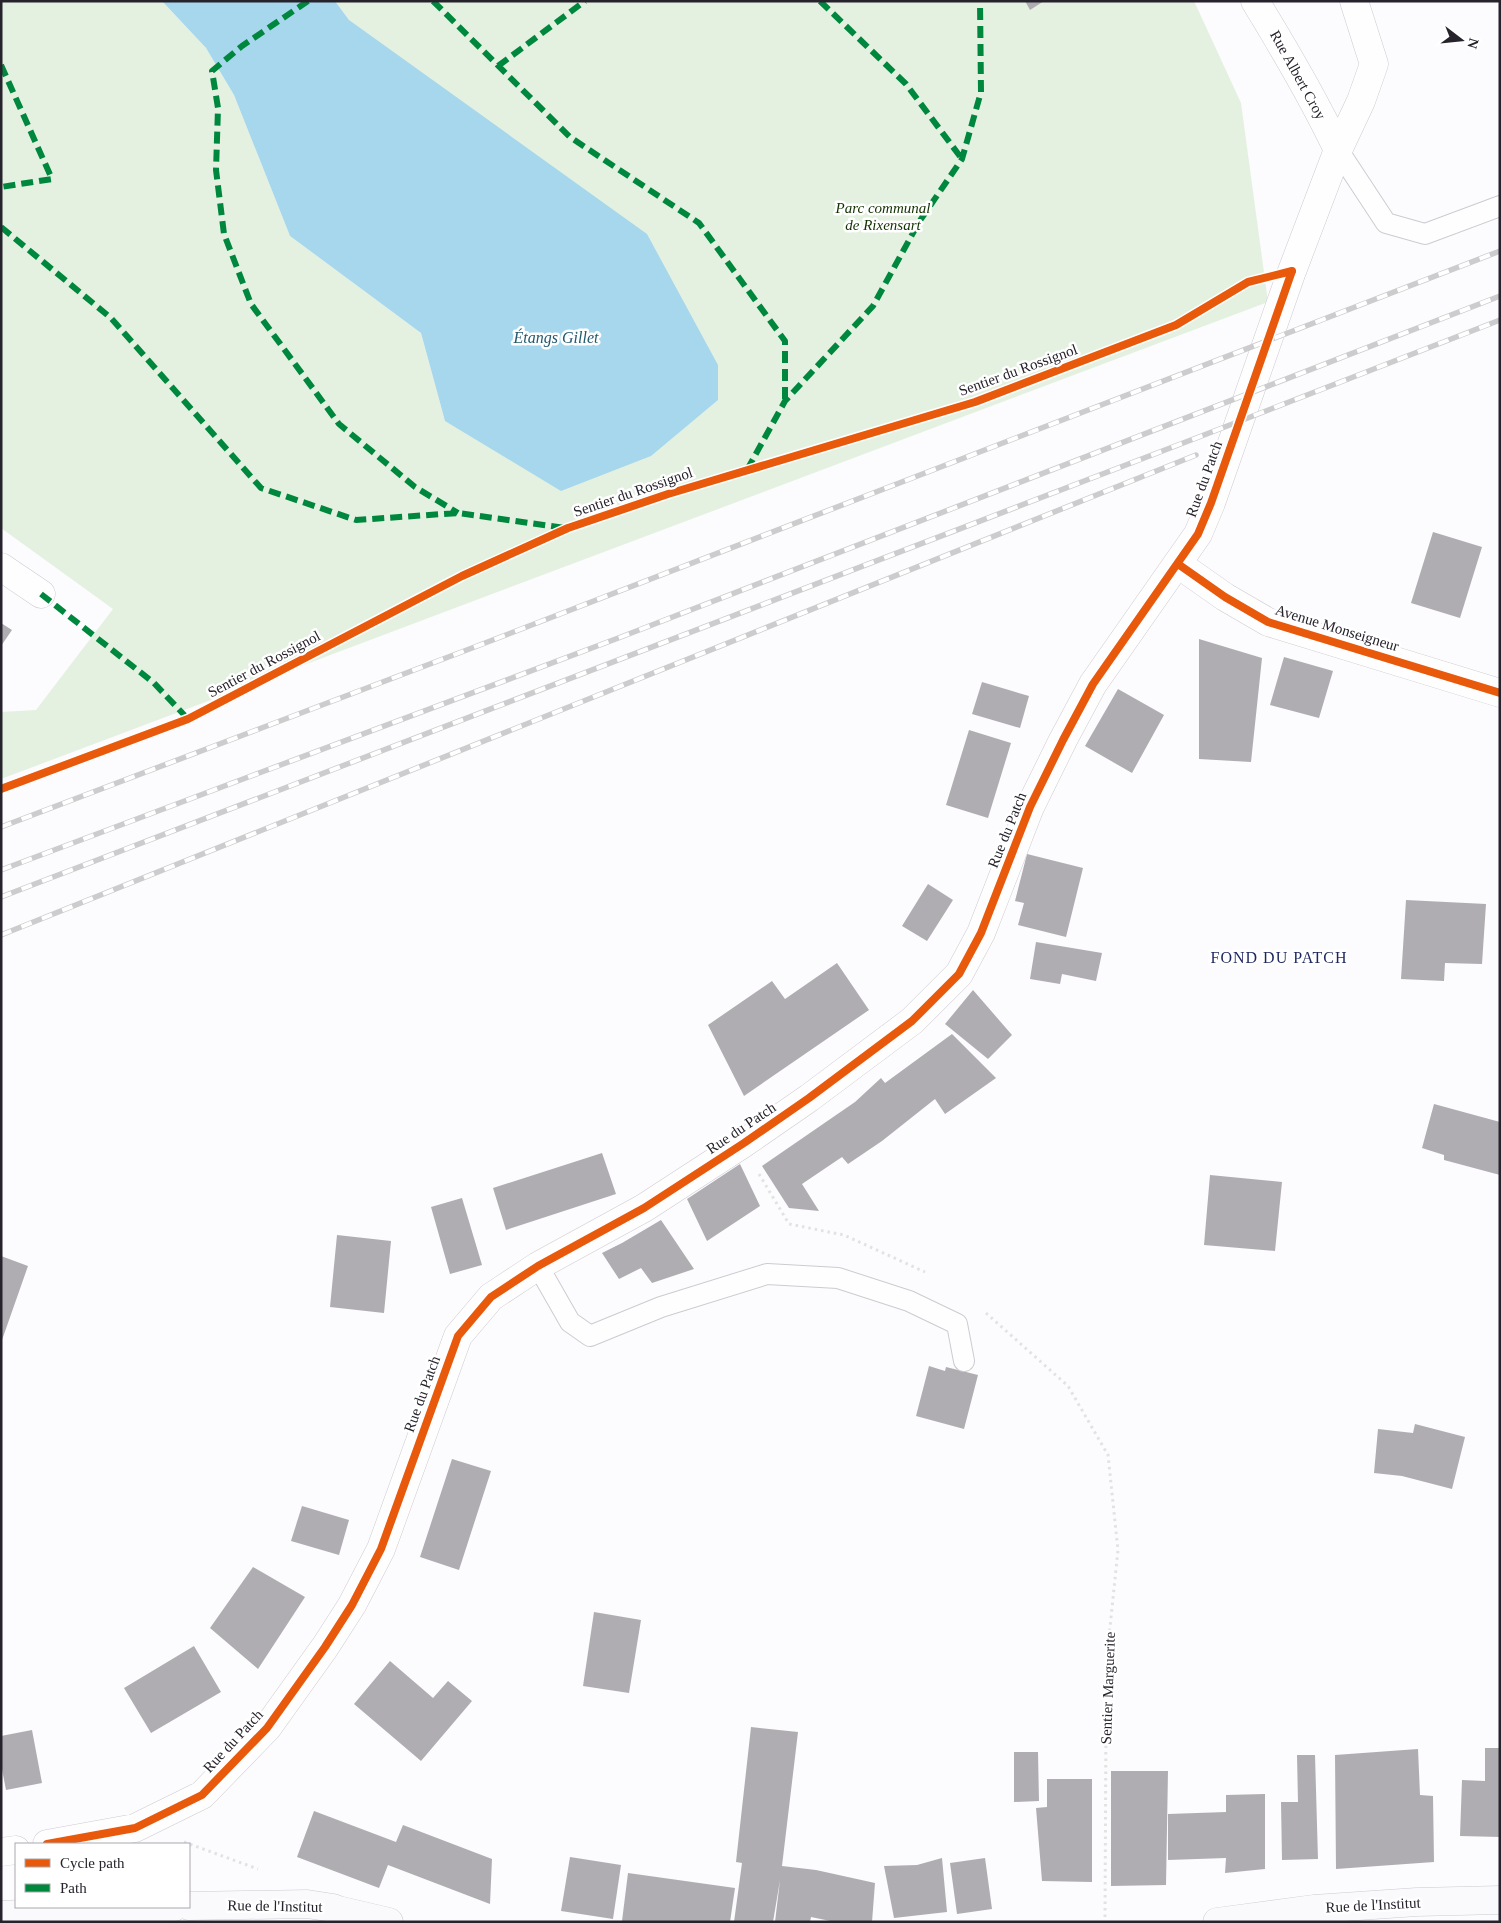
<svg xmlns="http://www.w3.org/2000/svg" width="1501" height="1923" font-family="Georgia,serif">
<rect width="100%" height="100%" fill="#fcfbfe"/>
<!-- green -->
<path fill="#e4f1e0" d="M 1,1 L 162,1 L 206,48 L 234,95 L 290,236 L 421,333 L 445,421 L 349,20 L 335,1 L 1194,1 L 1241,103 L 1268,302 L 1,779 L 1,712 L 36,710 L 113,609 L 1,528 Z"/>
<!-- water -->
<path fill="#a7d7ec" d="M 162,1 L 335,1 L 349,20 L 647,234 L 718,365 L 718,400 L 651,456 L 561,491 L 445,421 L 421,333 L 290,236 L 234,95 L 206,48 Z"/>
<!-- building -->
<path fill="#b0adb2" d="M 1025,1 L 1044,1 L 1030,10 Z
M 1433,532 L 1482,547 L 1460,618 L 1411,603 Z
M 1,623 L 12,630 L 1,646 Z
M 1199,639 L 1262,658 L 1251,762 L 1199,759 Z
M 1284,657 L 1333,671 L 1319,718 L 1270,705 Z
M 982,682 L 1029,696 L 1020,728 L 972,714 Z
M 1118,689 L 1164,715 L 1132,773 L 1085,746 Z
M 969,730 L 1011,743 L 988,818 L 946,805 Z
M 1027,854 L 1083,868 L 1066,937 L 1018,925 L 1024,903 L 1015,901 Z
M 928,884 L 953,900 L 927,941 L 902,926 Z
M 1406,900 L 1486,904 L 1482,964 L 1445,963 L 1444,981 L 1401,979 Z
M 1036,942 L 1102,953 L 1096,981 L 1062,974 L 1060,984 L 1030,979 Z
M 837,963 L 869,1010 L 744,1096 L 708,1025 L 772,981 L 785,999 Z
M 973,990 L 1012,1035 L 988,1059 L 945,1024 Z
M 952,1034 L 996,1078 L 945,1114 L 935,1099 L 882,1141 L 848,1164 L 842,1157 L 802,1184 L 819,1211 L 789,1208 L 762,1166 L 855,1102 L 881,1078 L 885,1083 Z
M 1434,1104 L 1500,1122 L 1500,1175 L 1444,1160 L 1444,1155 L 1422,1148 Z
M 602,1153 L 616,1194 L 506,1230 L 493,1188 Z
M 740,1164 L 760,1206 L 707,1241 L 687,1199 Z
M 1210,1175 L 1282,1182 L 1275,1251 L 1204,1245 Z
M 462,1198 L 482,1265 L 450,1274 L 431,1207 Z
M 661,1220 L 694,1269 L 652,1283 L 641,1268 L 619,1279 L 602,1253 L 622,1243 Z
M 337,1235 L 391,1241 L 384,1313 L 330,1307 Z
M 1,1256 L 28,1266 L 2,1340 L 1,1340 Z
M 929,1366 L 945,1371 L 946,1367 L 978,1375 L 964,1429 L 916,1416 Z
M 1415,1424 L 1465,1437 L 1452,1489 L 1402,1476 L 1374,1473 L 1378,1429 L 1413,1433 Z
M 452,1459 L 491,1471 L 459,1570 L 420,1557 Z
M 302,1506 L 349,1520 L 339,1555 L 291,1541 Z
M 253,1567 L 305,1597 L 258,1669 L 210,1628 Z
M 594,1612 L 641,1620 L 629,1693 L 583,1686 Z
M 194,1646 L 221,1692 L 151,1733 L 124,1688 Z
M 390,1661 L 433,1698 L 448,1681 L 472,1701 L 421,1761 L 354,1704 Z
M 751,1727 L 798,1732 L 782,1866 L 816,1870 L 875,1883 L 872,1922 L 835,1922 L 811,1917 L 810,1922 L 775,1922 L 780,1880 L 773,1922 L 734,1922 L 742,1863 L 736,1862 Z
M 32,1730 L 42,1783 L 6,1790 L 1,1764 L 1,1736 Z
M 1485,1748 L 1500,1748 L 1500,1837 L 1460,1836 L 1462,1780 L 1485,1781 Z
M 1418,1749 L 1420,1795 L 1433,1796 L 1434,1862 L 1336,1869 L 1335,1755 Z
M 1014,1752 L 1038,1752 L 1039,1801 L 1014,1802 Z
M 1297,1755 L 1315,1755 L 1318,1859 L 1282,1860 L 1281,1802 L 1298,1802 Z
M 1111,1771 L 1168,1771 L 1166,1885 L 1111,1886 Z
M 1047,1779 L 1092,1779 L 1092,1882 L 1042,1881 L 1036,1808 L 1047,1807 Z
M 1265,1794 L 1265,1869 L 1225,1873 L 1226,1858 L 1168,1860 L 1168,1814 L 1226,1812 L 1226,1795 Z
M 314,1811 L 396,1842 L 403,1825 L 492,1859 L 490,1904 L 388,1865 L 379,1888 L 297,1857 Z
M 570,1857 L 621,1865 L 613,1919 L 561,1911 Z
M 942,1858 L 947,1912 L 894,1918 L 884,1866 L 917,1865 Z
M 985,1858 L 992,1909 L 957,1914 L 950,1863 Z
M 628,1873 L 735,1888 L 730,1922 L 622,1921 Z"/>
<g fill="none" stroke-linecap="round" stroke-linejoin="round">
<defs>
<path id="lane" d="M 1338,150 L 1386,223 L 1425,234 L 1500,206
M 538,1266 L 570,1322 L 590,1336 L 661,1307 L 767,1274 L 838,1278 L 909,1301 L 957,1324 L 964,1361"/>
<path id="street" d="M 1255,1 C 1285,50 1314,99 1338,150
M 1178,564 L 1225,597 L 1268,622 L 1500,693
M 1,567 L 41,594
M 47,1844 L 135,1828 L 202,1795 L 267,1728 L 325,1647 L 352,1605 L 381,1549 L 458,1336 L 491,1297 L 538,1266 L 644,1208 L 744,1143 L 809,1098 L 912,1021 L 959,974 L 981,933 L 1030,807 L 1063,740 L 1093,684 L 1198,534 L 1211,503 L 1292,271 L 1338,150 L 1361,101 L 1374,64 L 1354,1
M 1,1852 L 16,1850"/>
<path id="secondary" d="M 189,1906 L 307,1904 L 333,1908 L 338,1910 L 389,1922
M 1,1915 L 174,1907
M 1217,1922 L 1314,1909 L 1417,1902 L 1500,1900"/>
</defs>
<!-- lane casing -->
<use href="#lane" stroke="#cdcbd0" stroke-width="22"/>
<!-- street casing -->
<use href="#street" stroke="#cdcbd0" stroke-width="29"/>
<!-- secondary casing -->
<use href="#secondary" stroke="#cdcbd0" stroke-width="29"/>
<!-- path -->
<path stroke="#e2e2e3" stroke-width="3" stroke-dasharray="2.5 4" stroke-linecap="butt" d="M 1,789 L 188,719 L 462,576 L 568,528 L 668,494 L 975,402 L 1176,325 L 1252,281
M 759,1174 L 789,1224 L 844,1235 L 925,1272
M 986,1313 L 1068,1386 L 1108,1455 L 1118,1550 L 1109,1637 L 1106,1715 L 1105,1922
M 184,1842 L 258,1869"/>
<!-- lane -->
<use href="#lane" stroke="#fffeff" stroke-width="20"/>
<!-- street -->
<use href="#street" stroke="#fffeff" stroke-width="28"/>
<!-- secondary -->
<use href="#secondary" stroke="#faf9fc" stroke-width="28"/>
<defs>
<path id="rail" d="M 1,827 L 472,648 L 1500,251
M 1,870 L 621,637 L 1500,296
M 1,897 L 1204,435 L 1500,320
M 1,935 L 1196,455"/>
</defs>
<!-- rail casing -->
<use href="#rail" stroke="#cccbcd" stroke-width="5.5"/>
<!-- rail -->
<use href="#rail" stroke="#fff" stroke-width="4" stroke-dasharray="11" stroke-linecap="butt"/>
<!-- quiet -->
<path stroke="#00873e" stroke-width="6" stroke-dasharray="12 6" stroke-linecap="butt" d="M 308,1 L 242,46 L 212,71 L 218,108 L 216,170 L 224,234 L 251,304 L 339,424 L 415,487 L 458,513
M 433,1 L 570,137 L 699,223 L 785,341 L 785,401
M 820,1 L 906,84 L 962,159
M 1,65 L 52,179 L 1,187
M 498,66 L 585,1
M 1,227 L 111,318 L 261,488 L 356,520 L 458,513 L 565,528
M 747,470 L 785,401 L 873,306 L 919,222 L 962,159 L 981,92 L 980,1
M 41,594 L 154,683 L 188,719"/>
<defs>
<path id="cycleway" d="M 1178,564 L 1225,597 L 1268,622 L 1500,693
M 1,789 L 188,719 L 462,576 L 568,528 L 668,494 L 975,402 L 1176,325 L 1248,282 L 1292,271
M 47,1844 L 135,1828 L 202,1795 L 267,1728 L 325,1647 L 352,1605 L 381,1549 L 458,1336 L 491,1297 L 538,1266 L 644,1208 L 744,1143 L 809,1098 L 912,1021 L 959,974 L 981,933 L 1030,807 L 1063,740 L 1093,684 L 1198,534 L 1211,503 L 1292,271"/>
</defs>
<!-- cycleway casing -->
<use href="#cycleway" stroke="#fff" stroke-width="11"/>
<!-- cycleway -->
<use href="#cycleway" stroke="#e8590c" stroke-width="8"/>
</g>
<g text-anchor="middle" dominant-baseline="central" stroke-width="5" stroke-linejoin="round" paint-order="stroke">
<!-- street labels -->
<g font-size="15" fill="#27232c" stroke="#fff">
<text transform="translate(1298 75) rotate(61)">Rue Albert Croy</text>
<text transform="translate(1018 370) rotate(-20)">Sentier du Rossignol</text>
<text transform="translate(1204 479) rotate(-70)">Rue du Patch</text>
<text transform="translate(633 492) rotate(-19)">Sentier du Rossignol</text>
<text transform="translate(1337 628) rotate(17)">Avenue Monseigneur</text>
<text transform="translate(264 664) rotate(-28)">Sentier du Rossignol</text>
<text transform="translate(1007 830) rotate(-68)">Rue du Patch</text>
<text transform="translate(741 1128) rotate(-34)">Rue du Patch</text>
<text transform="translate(422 1394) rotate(-70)">Rue du Patch</text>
<text transform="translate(1108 1688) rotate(-88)">Sentier Marguerite</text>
<text transform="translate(233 1741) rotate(-47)">Rue du Patch</text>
<text transform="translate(1373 1905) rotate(-3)">Rue de l'Institut</text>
<text transform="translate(275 1906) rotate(1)">Rue de l'Institut</text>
</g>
<!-- park labels -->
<g font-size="15" font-style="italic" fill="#113200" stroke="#fff">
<text x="883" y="208">Parc communal<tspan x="883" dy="17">de Rixensart</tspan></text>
</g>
<!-- water labels -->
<g font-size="16" font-style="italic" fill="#21596e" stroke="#fff">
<text x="556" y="337">Étangs Gillet</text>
</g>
<!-- neighbourhood labels -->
<g font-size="16" letter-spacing="1" fill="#1c265e" stroke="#fff">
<text x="1279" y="957">FOND DU PATCH</text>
</g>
</g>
<!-- border -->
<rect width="1501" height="1923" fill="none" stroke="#27232c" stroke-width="5"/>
<!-- legend -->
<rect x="15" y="1843" width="175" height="65" fill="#ffffff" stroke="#a9a7ab"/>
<rect x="25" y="1859" width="25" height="8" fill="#e8590c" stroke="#a9a7ab"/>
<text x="60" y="1868" font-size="15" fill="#27232c">Cycle path</text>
<rect x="25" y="1884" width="25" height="8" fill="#00873e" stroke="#a9a7ab"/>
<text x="60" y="1893" font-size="15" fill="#27232c">Path</text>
<!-- north arrow -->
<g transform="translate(1461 40) rotate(106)" stroke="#ffffff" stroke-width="4" paint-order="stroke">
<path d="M0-4L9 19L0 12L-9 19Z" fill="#27232c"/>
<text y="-8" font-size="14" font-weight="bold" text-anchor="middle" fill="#27232c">N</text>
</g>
</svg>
